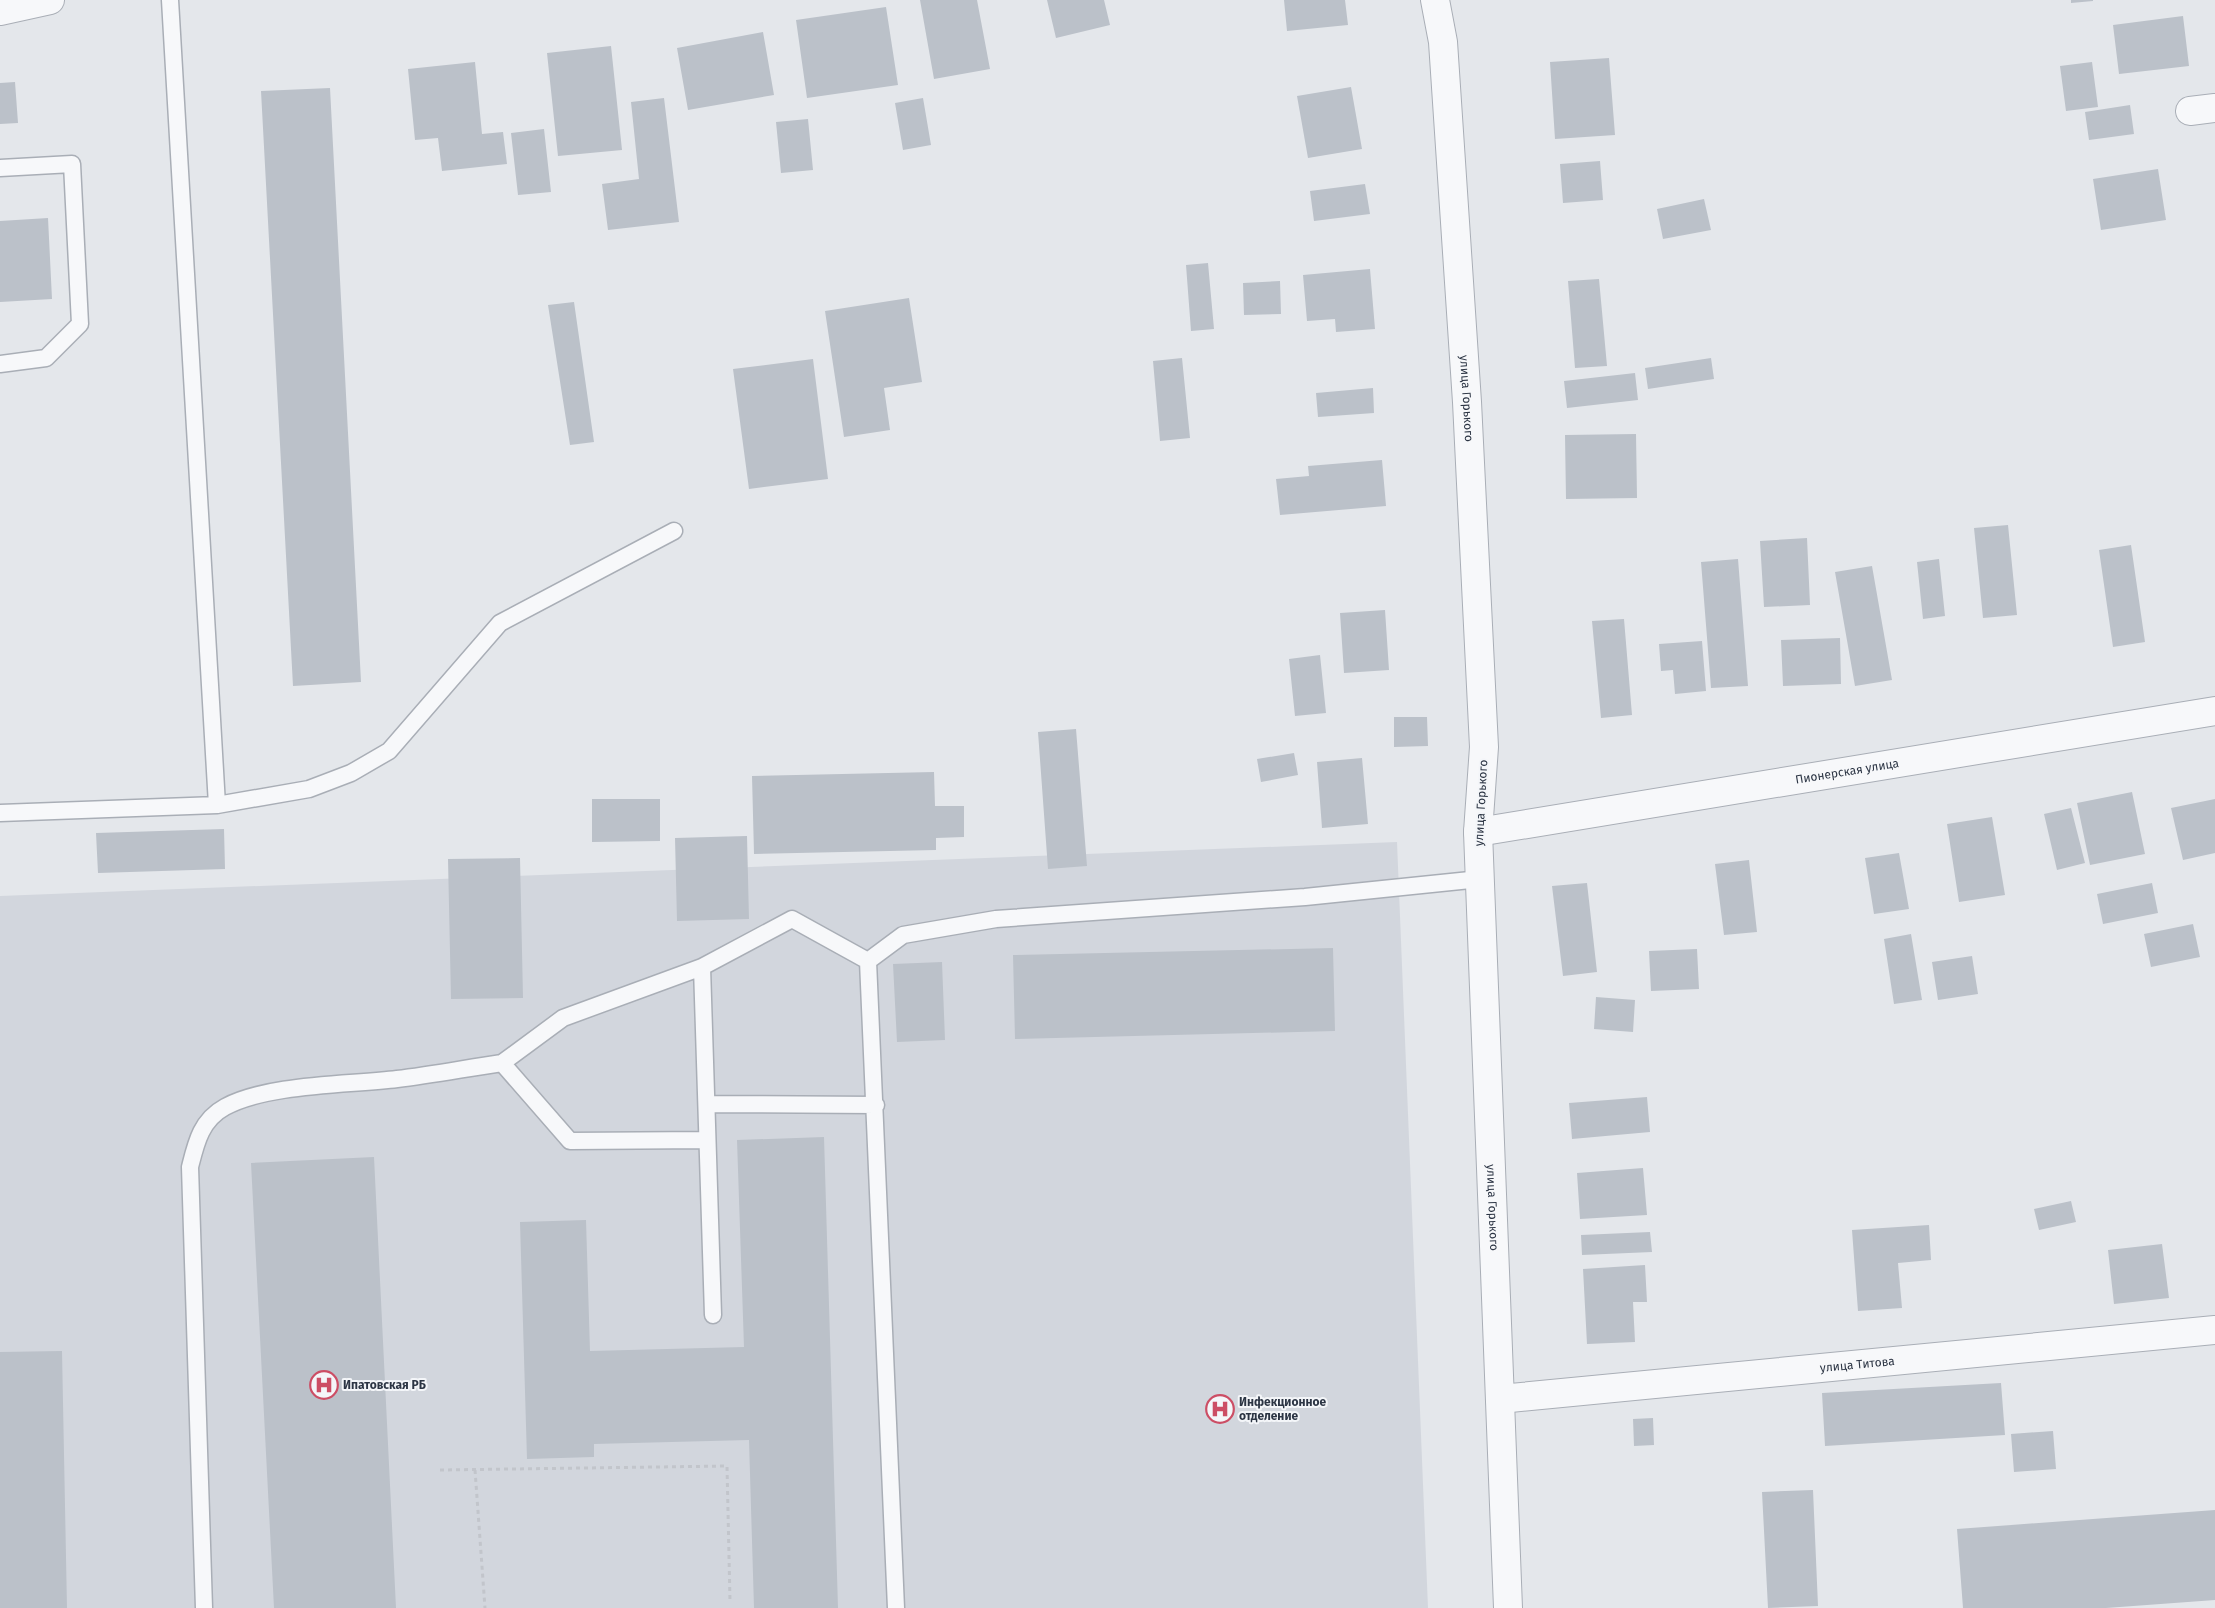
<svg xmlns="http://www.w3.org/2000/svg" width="2215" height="1608" font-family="'Fira Sans',sans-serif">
<rect width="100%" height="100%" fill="#e4e7eb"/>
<!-- built -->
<path fill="#d2d6dd" d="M 1397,842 L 1428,1608 L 0,1608 L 0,896 Z"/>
<!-- building -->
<path fill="#bbc1c9" d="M 920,0 L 977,0 L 990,69 L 934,79 Z
M 1047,0 L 1104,0 L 1110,25 L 1056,38 Z
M 1284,0 L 1345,0 L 1348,25 L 1287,31 Z
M 2071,0 L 2093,0 L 2093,1 L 2071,3 Z
M 886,7 L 898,85 L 807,98 L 796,20 Z
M 2183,16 L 2189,66 L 2119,74 L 2113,25 Z
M 763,32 L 774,95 L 688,110 L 677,48 Z
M 611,46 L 622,150 L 558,156 L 547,53 Z
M 1609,58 L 1615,135 L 1555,139 L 1550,62 Z
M 475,62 L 482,134 L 503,132 L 507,164 L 442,171 L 438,138 L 415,140 L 408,69 Z
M 2092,62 L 2098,107 L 2066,111 L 2060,66 Z
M 15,82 L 18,123 L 0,124 L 0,83 Z
M 1351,87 L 1362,149 L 1308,158 L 1297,96 Z
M 330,88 L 361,682 L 293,686 L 261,91 Z
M 664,98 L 679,222 L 608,230 L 602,184 L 639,179 L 631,102 Z
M 923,98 L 931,145 L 903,150 L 895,103 Z
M 2130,105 L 2134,134 L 2089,140 L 2085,112 Z
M 808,119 L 813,170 L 781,173 L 776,122 Z
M 544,129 L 551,192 L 518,195 L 511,133 Z
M 1600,161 L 1603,200 L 1563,203 L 1560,164 Z
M 2158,169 L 2166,220 L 2101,230 L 2093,179 Z
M 1365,184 L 1370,214 L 1314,221 L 1310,191 Z
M 1704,199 L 1711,230 L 1663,239 L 1657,209 Z
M 48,218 L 52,299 L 0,302 L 0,221 Z
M 1208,263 L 1214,329 L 1191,331 L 1186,265 Z
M 1370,269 L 1375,329 L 1336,332 L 1335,319 L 1307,321 L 1303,275 Z
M 1599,279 L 1607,366 L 1575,368 L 1568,281 Z
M 1280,281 L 1281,314 L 1244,315 L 1243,283 Z
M 909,298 L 922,382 L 884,388 L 890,430 L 844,437 L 825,311 Z
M 574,302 L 594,442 L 570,445 L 548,305 Z
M 1182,358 L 1190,438 L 1160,441 L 1153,361 Z
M 1711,358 L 1714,379 L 1648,389 L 1645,368 Z
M 813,359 L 828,479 L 749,489 L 733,369 Z
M 1635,373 L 1638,400 L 1567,408 L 1564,381 Z
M 1373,388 L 1374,413 L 1318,417 L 1316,393 Z
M 1636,434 L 1637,498 L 1566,499 L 1565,435 Z
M 1382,460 L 1386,506 L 1280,515 L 1276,479 L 1309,476 L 1308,466 Z
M 2008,525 L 2017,615 L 1983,618 L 1974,528 Z
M 1807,538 L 1810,605 L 1764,607 L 1760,541 Z
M 2131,545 L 2145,642 L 2113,647 L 2099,550 Z
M 1738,559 L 1748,686 L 1711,688 L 1701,562 Z
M 1939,559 L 1945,616 L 1923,619 L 1917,562 Z
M 1872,566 L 1892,680 L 1855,686 L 1835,572 Z
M 1385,610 L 1389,670 L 1344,673 L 1340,613 Z
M 1624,619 L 1632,715 L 1601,718 L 1592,621 Z
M 1840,638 L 1841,684 L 1783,686 L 1781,640 Z
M 1702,641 L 1706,691 L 1675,694 L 1673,670 L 1661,671 L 1659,644 Z
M 1320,655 L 1326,713 L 1295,716 L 1289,659 Z
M 1394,717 L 1427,717 L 1428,746 L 1394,747 Z
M 1076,729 L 1087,866 L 1048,869 L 1038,732 Z
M 1294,753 L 1298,775 L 1261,782 L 1257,759 Z
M 1362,758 L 1368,824 L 1322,828 L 1317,762 Z
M 934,772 L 935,806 L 964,806 L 964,837 L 936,838 L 936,850 L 754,854 L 752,776 Z
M 2132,792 L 2145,854 L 2090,865 L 2077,803 Z
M 592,799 L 660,799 L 660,841 L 592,842 Z
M 2215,799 L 2215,853 L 2183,860 L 2171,808 Z
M 2071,808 L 2085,863 L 2057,870 L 2044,814 Z
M 1992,817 L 2005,895 L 1959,902 L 1947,824 Z
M 224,829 L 225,869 L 98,873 L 96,833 Z
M 747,836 L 749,919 L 677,921 L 675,838 Z
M 1899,853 L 1909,909 L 1874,914 L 1865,858 Z
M 520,858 L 523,998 L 451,999 L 448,859 Z
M 1749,860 L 1757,932 L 1724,935 L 1715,864 Z
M 1587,883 L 1597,972 L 1563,976 L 1552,886 Z
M 2152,883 L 2158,913 L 2103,924 L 2097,894 Z
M 2193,924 L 2200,957 L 2151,967 L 2144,934 Z
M 1911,934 L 1922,1000 L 1894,1004 L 1884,939 Z
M 1333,948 L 1335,1031 L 1015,1039 L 1013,955 Z
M 1697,949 L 1699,989 L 1651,991 L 1649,951 Z
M 1972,956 L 1978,994 L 1938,1000 L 1932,962 Z
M 942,962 L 945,1040 L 897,1042 L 893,964 Z
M 1596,997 L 1635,1000 L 1633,1032 L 1594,1029 Z
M 1647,1097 L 1650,1132 L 1572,1139 L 1569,1103 Z
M 824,1137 L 838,1608 L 754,1608 L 749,1440 L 594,1444 L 594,1457 L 527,1459 L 520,1222 L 586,1220 L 590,1351 L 744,1347 L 737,1140 Z
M 374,1157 L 396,1608 L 274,1608 L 251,1163 Z
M 1643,1168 L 1647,1215 L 1580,1219 L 1577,1173 Z
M 2071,1201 L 2076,1222 L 2039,1230 L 2034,1209 Z
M 1929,1225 L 1931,1260 L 1898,1263 L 1902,1308 L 1858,1311 L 1852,1230 Z
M 1650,1232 L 1652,1252 L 1582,1255 L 1581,1235 Z
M 2162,1244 L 2169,1298 L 2114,1304 L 2108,1250 Z
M 1645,1265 L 1647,1302 L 1633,1302 L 1635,1342 L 1587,1344 L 1583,1269 Z
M 62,1351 L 67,1608 L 0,1608 L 0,1352 Z
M 2001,1383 L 2005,1435 L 1825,1446 L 1822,1393 Z
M 1653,1418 L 1654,1445 L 1634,1446 L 1633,1419 Z
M 2053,1431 L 2056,1469 L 2014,1472 L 2011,1434 Z
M 1813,1490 L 1818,1606 L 1768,1608 L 1762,1492 Z
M 2215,1510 L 2215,1600 L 2106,1608 L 1963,1608 L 1957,1529 Z"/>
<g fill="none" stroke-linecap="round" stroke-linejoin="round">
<defs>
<path id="lane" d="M 170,0 L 217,805
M 0,168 L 72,164 L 80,324 L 46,358 L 0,364
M 0,813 L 217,805 L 309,789 L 351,773 L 389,751 L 500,623 L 674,531
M 702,967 L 713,1315
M 708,1104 L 876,1105
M 707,1140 L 570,1141 L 502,1063 L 563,1018 L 702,967 L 792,919 L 868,961
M 204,1608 L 190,1167 C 196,1143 201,1120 225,1107 C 267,1084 348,1085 397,1079 C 432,1075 467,1068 502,1063
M 896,1608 L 868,961 L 903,935 L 996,919 L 1305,897 L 1480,879"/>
<g id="street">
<path id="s1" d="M 1435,0 L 1443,42 L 1467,402 L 1484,747 L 1478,832 L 1508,1608"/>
<path d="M 0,11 L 50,0"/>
<path d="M 2190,111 L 2215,108"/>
<path id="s2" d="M 1478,832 L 2215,711"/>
<path id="s3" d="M 1500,1399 L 2215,1330"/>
</g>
</defs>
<!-- lane casing -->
<use href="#lane" stroke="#a9aeb6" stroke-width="19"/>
<!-- street casing -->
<use href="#street" stroke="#a9aeb6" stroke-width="30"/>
<!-- path -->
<path stroke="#c2c5cb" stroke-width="3" stroke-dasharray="4 4" stroke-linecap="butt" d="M 440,1470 L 727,1466 L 730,1601
M 475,1470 L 485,1608"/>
<!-- lane -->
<use href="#lane" stroke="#f7f8fa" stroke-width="16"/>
<!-- street -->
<use href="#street" stroke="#f7f8fa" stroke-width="28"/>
</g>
<!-- icons -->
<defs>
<symbol id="hospital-ring" viewBox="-11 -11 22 22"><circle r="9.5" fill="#f4f6f9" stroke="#cc4e65" stroke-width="1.5"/><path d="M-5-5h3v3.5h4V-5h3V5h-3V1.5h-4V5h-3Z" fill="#cc4e65"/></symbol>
</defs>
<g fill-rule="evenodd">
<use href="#hospital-ring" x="308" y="1369" width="32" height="32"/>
<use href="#hospital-ring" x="1204" y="1393" width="32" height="32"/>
</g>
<g text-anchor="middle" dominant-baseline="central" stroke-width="4" stroke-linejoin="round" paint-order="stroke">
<!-- street labels -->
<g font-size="12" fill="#2c3544" stroke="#f4f6f9">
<text stroke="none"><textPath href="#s1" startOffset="400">улица Горького</textPath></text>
<text stroke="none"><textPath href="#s2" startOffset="374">Пионерская улица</textPath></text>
<text transform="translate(1481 803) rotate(-87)">улица Горького</text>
<text stroke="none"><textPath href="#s1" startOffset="1210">улица Горького</textPath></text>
<text stroke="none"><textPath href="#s3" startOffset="359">улица Титова</textPath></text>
</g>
<!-- poi labels -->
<g font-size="12" font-weight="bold" fill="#2c3544" stroke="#f4f6f9" text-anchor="start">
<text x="343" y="1385">Ипатовская РБ</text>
<text x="1239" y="1402">Инфекционное<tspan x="1239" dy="14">отделение</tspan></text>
</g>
</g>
</svg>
